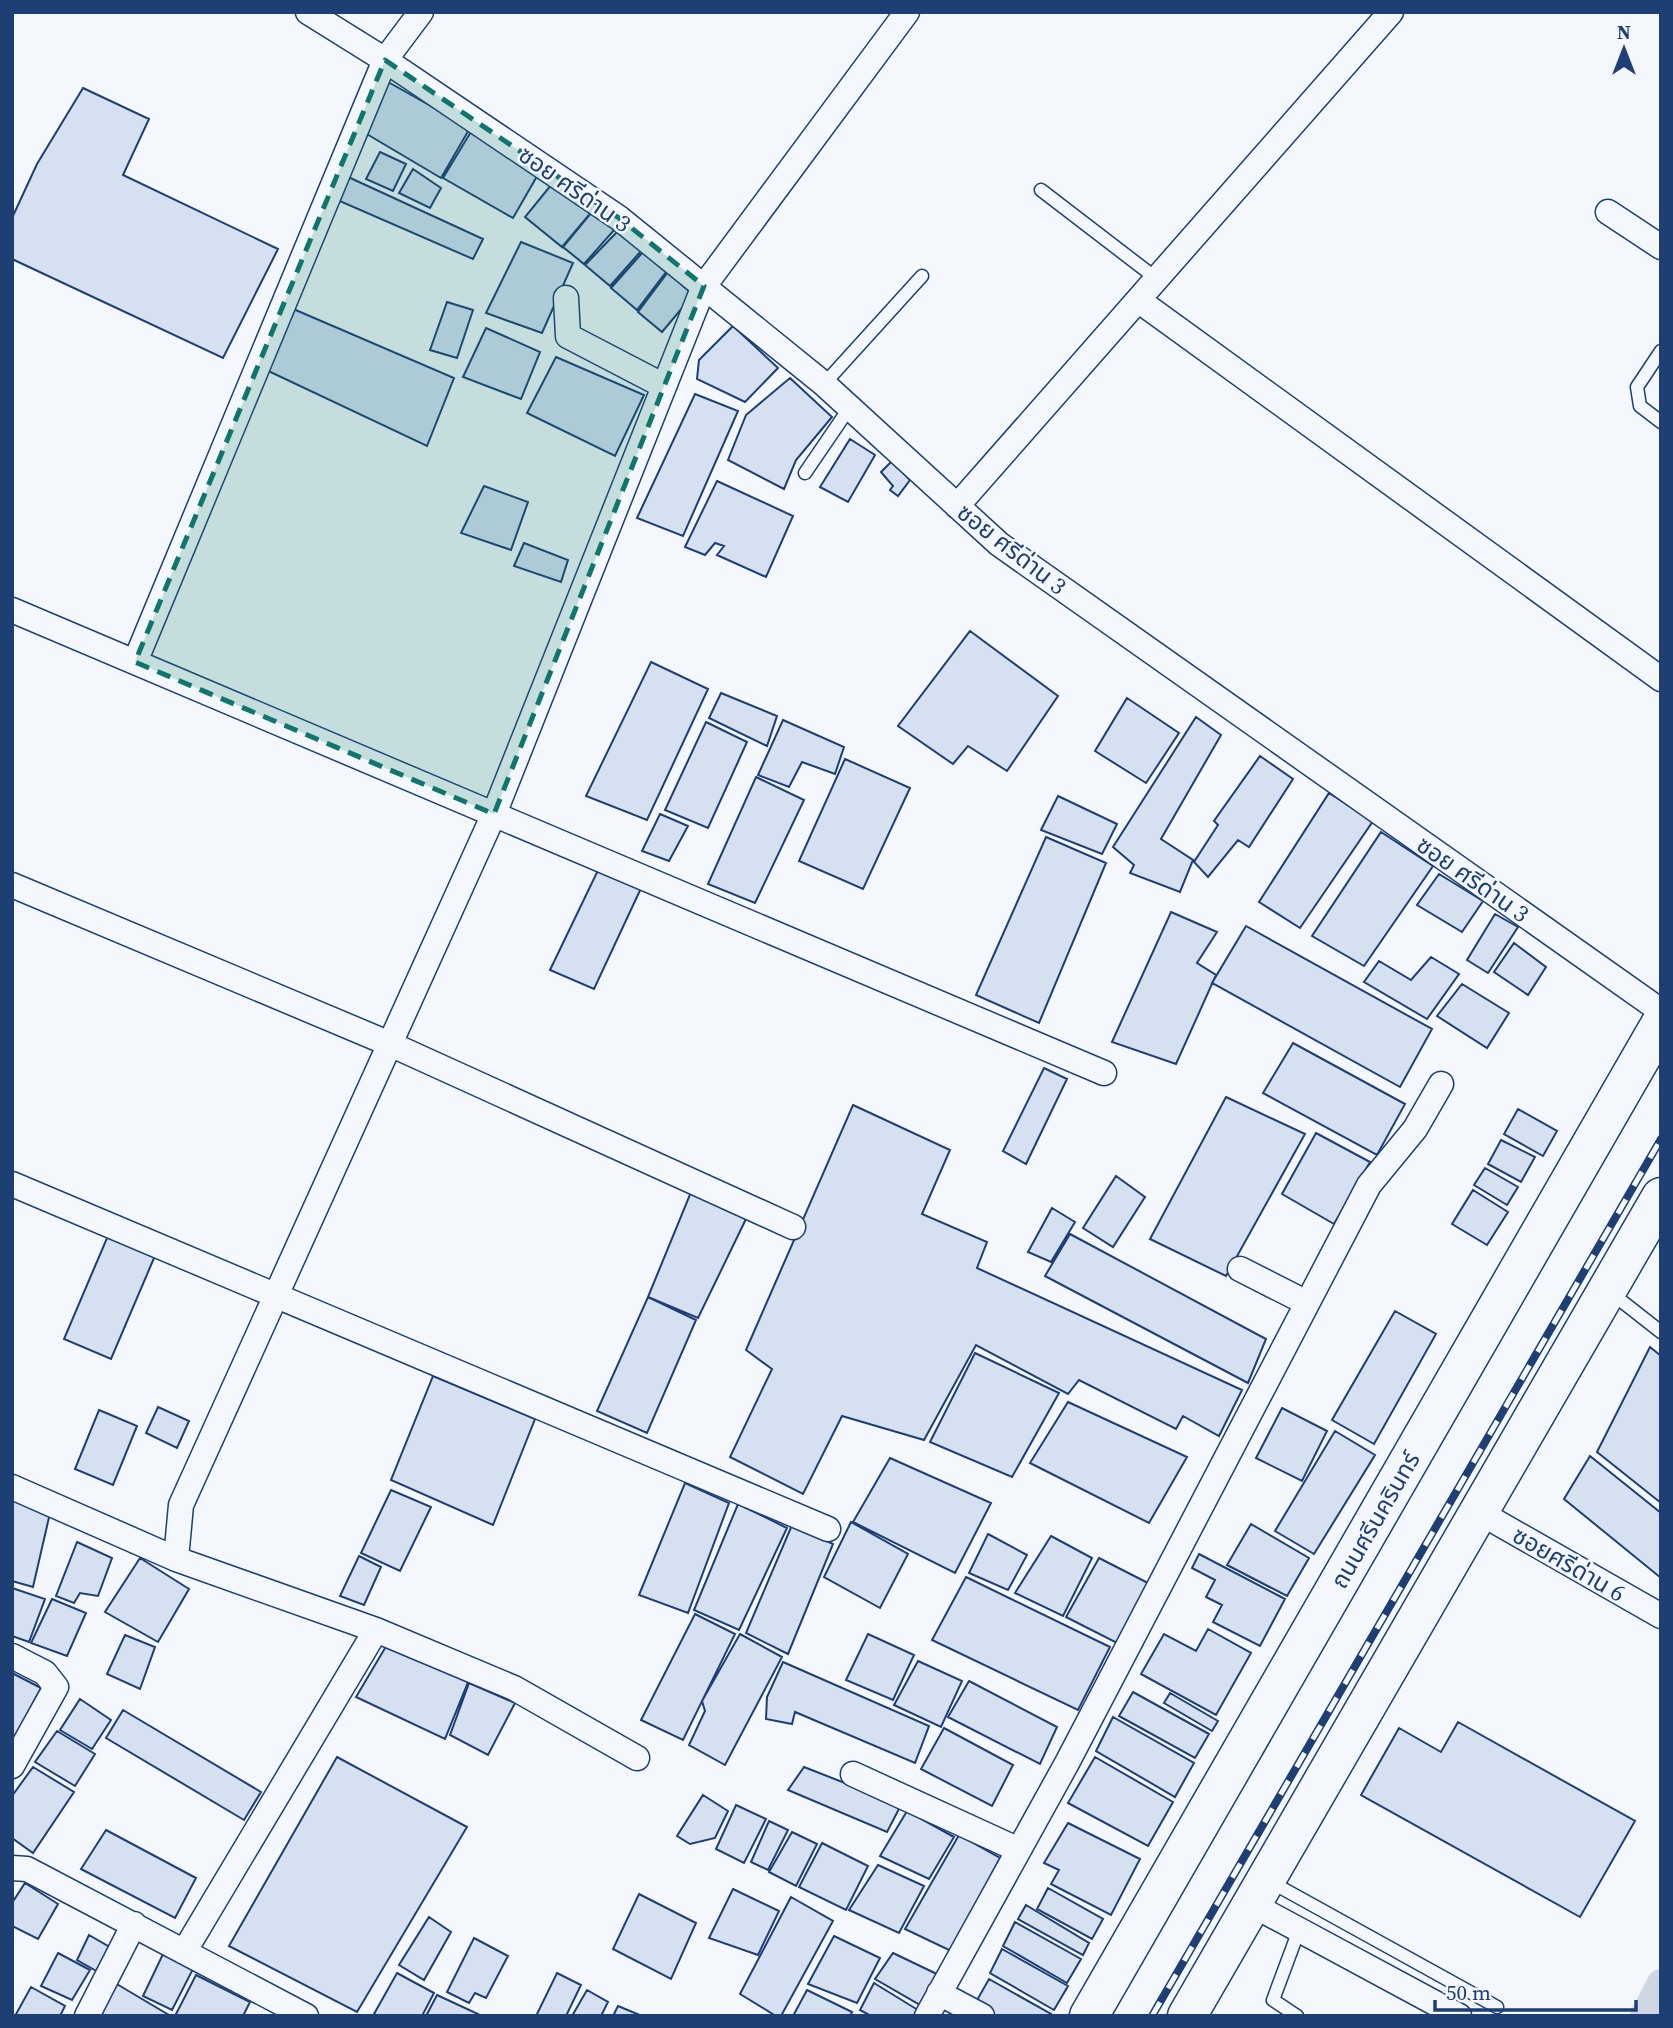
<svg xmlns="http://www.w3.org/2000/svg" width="1673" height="2028" font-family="'Source Serif 4','Noto Sans Thai',serif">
<rect width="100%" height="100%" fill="#f4f7fb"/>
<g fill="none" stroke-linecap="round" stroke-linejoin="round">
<!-- canal -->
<path stroke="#cfd7e4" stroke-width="28" d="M 1644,2016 L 1661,1983"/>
</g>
<!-- building -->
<path fill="#d5e0f0" stroke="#1d3f73" stroke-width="2" d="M 388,82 L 470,128 L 441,178 L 360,130 Z
M 83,88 L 149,119 L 123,175 L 278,249 L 223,358 L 12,259 L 12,218 L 37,164 Z
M 472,130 L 540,171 L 513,218 L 443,178 Z
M 380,152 L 406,164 L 393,191 L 366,179 Z
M 413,169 L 441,188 L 430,208 L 399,193 Z
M 346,176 L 483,239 L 473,259 L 335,199 Z
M 556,179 L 594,209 L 562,247 L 525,217 Z
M 591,213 L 615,229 L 584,264 L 563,247 Z
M 618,231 L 641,251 L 610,286 L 585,265 Z
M 521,242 L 573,263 L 542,333 L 486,313 Z
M 643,252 L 666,272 L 637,310 L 611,288 Z
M 668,272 L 693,295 L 662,332 L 638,312 Z
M 447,302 L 473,310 L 457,358 L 430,350 Z
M 291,308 L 454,378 L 427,446 L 264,369 Z
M 733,326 L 778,368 L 745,402 L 697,379 L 699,360 Z
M 486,328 L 540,352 L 521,399 L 463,377 Z
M 556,357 L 644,395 L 615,456 L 527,413 Z
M 790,378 L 832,417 L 796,460 L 784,489 L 728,460 L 746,415 Z
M 695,394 L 738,411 L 683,536 L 637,518 Z
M 850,439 L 875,455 L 848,502 L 820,487 Z
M 892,461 L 910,480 L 898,496 L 890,490 L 893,486 L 881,472 Z
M 717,481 L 793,516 L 766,577 L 717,555 L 724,546 L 715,543 L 705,555 L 685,547 Z
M 484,486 L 528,502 L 511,550 L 461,533 Z
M 524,543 L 568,560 L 561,582 L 514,566 Z
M 970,631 L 1058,696 L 1007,771 L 968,746 L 953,764 L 898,726 Z
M 651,662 L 708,689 L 647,820 L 586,796 Z
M 721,693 L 777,716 L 767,746 L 709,718 Z
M 1127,698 L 1179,733 L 1146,783 L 1095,751 Z
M 1196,717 L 1221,735 L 1161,839 L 1193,860 L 1180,892 L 1130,873 L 1134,865 L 1113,847 Z
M 783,720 L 844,747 L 835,774 L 802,762 L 789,787 L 758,775 Z
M 706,722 L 747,742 L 708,828 L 665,810 Z
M 1260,756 L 1293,779 L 1249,847 L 1238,840 L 1208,877 L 1194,862 L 1218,825 L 1214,821 Z
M 845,759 L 910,788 L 863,889 L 799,861 Z
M 756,777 L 804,800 L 755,903 L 708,884 Z
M 1329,793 L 1373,821 L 1300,928 L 1259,902 Z
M 1058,796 L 1117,824 L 1102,854 L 1041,830 Z
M 660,814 L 688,826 L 669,861 L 642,851 Z
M 1381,832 L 1433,866 L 1364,966 L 1312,936 Z
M 1046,837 L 1106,863 L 1039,1023 L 976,995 Z
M 600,866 L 643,884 L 594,989 L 550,970 Z
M 1439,874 L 1483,901 L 1462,932 L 1417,905 Z
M 1171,912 L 1217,932 L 1197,963 L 1216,975 L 1176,1064 L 1112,1042 Z
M 1495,914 L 1518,927 L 1488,973 L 1467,960 Z
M 1246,926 L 1432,1029 L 1400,1087 L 1212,983 Z
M 1514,943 L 1546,967 L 1528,995 L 1494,972 Z
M 1431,957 L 1459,974 L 1427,1019 L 1364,982 L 1379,961 L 1411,980 Z
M 1462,984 L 1509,1013 L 1487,1048 L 1437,1016 Z
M 1293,1043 L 1405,1104 L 1377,1155 L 1263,1093 Z
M 1044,1068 L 1067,1079 L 1026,1164 L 1003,1151 Z
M 1226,1097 L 1305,1134 L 1226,1276 L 1150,1239 Z
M 853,1105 L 950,1150 L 922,1214 L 987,1242 L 977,1268 L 1242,1390 L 1219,1436 L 1183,1416 L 1176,1429 L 1079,1380 L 1068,1394 L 976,1345 L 924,1440 L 842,1416 L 803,1494 L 730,1457 L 772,1369 L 746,1350 Z
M 1518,1109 L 1557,1131 L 1543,1156 L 1504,1134 Z
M 1316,1133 L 1370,1162 L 1334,1224 L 1282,1194 Z
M 1501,1140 L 1535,1157 L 1521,1182 L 1488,1164 Z
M 1485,1168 L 1518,1187 L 1507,1205 L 1474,1185 Z
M 1116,1176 L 1145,1197 L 1113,1247 L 1083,1228 Z
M 1473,1190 L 1508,1212 L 1487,1245 L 1452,1224 Z
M 691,1192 L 746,1219 L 698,1318 L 648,1297 Z
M 1052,1208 L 1075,1222 L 1051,1262 L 1028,1252 Z
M 110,1231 L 157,1251 L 111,1359 L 64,1339 Z
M 1070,1234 L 1266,1339 L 1248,1383 L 1045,1276 Z
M 648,1297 L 696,1320 L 647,1433 L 597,1411 Z
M 1395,1311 L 1436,1334 L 1374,1444 L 1332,1420 Z
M 1650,1347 L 1661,1356 L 1661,1503 L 1597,1452 Z
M 975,1353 L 1059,1393 L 1012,1477 L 930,1442 Z
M 433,1376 L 535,1419 L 493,1525 L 391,1480 Z
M 1068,1402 L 1187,1457 L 1149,1523 L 1030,1463 Z
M 158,1407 L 189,1421 L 177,1448 L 146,1433 Z
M 1282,1408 L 1327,1431 L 1302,1481 L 1256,1458 Z
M 99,1410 L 137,1426 L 113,1485 L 75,1469 Z
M 1335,1431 L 1375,1455 L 1314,1554 L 1275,1531 Z
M 1590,1456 L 1661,1513 L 1661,1578 L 1564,1499 Z
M 890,1458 L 991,1503 L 955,1573 L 853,1522 Z
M 685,1483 L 729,1503 L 688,1613 L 639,1595 Z
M 391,1490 L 431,1507 L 400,1571 L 361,1553 Z
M 14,1500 L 50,1513 L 33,1587 L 12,1581 L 12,1504 Z
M 738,1504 L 787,1528 L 739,1630 L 694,1610 Z
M 851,1522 L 908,1554 L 880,1608 L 824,1577 Z
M 1251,1524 L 1309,1558 L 1287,1596 L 1227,1565 Z
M 792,1525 L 833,1544 L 788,1654 L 746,1633 Z
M 988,1534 L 1027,1555 L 1008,1590 L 969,1573 Z
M 1051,1536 L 1092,1558 L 1063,1616 L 1015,1593 Z
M 77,1542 L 112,1558 L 98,1596 L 80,1593 L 74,1603 L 56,1596 Z
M 1199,1554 L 1285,1599 L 1260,1646 L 1213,1622 L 1222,1605 L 1206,1597 L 1215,1580 L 1192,1568 Z
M 359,1556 L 381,1567 L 364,1605 L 340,1596 Z
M 140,1558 L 189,1589 L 158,1642 L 105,1612 Z
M 1099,1558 L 1148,1583 L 1117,1643 L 1066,1617 Z
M 966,1577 L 1110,1647 L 1078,1710 L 932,1640 Z
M 12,1588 L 45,1599 L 29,1642 L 12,1636 Z
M 52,1599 L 86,1613 L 67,1656 L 31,1643 Z
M 695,1614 L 735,1634 L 683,1740 L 641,1720 Z
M 1208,1629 L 1251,1653 L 1216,1715 L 1141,1674 L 1164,1634 L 1196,1651 Z
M 740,1634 L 782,1657 L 725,1765 L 689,1745 L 705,1711 L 702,1701 Z
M 868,1634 L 914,1655 L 893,1700 L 846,1680 Z
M 125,1635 L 155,1647 L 140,1689 L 107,1674 Z
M 388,1643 L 469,1680 L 445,1739 L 356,1697 Z
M 918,1661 L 962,1681 L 941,1727 L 894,1705 Z
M 783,1662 L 929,1726 L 915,1763 L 795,1712 L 792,1724 L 766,1719 L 767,1697 Z
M 12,1673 L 41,1688 L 12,1742 Z
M 969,1681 L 1057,1727 L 1040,1764 L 948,1717 Z
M 469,1683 L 515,1703 L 488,1755 L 450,1735 Z
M 1133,1692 L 1209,1734 L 1195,1758 L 1119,1716 Z
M 1170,1693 L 1218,1721 L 1212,1731 L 1164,1703 Z
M 80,1699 L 111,1720 L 92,1749 L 60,1730 Z
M 123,1710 L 261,1792 L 244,1820 L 106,1738 Z
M 1113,1717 L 1194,1763 L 1175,1797 L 1096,1751 Z
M 1458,1722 L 1635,1821 L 1580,1917 L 1361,1795 L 1399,1728 L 1441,1752 Z
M 944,1728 L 1013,1765 L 992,1806 L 921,1769 Z
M 57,1731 L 95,1754 L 75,1786 L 35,1762 Z
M 337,1757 L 467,1827 L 357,2012 L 229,1946 Z
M 1095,1757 L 1173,1802 L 1148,1846 L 1068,1803 Z
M 33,1767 L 74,1792 L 33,1853 L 12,1838 L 12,1796 Z
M 804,1767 L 901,1805 L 887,1832 L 788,1790 Z
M 703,1795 L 728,1811 L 715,1838 L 690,1844 L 677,1836 Z
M 736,1805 L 766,1819 L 744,1863 L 716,1849 Z
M 907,1811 L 954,1837 L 929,1879 L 880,1856 Z
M 769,1821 L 788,1830 L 768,1870 L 751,1862 Z
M 1068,1823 L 1140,1859 L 1111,1915 L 1051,1884 L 1059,1870 L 1044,1863 Z
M 106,1830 L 196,1878 L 175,1918 L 81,1869 Z
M 792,1832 L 817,1844 L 796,1886 L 769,1872 Z
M 959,1835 L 1000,1858 L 951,1951 L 905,1929 Z
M 822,1843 L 868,1866 L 846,1910 L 799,1887 Z
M 878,1865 L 924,1886 L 899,1933 L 849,1910 Z
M 25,1883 L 58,1904 L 38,1939 L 12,1926 L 12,1903 Z
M 1048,1888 L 1103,1919 L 1092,1939 L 1037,1909 Z
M 733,1889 L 779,1911 L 758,1955 L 709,1938 Z
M 639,1894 L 696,1923 L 671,1979 L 613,1949 Z
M 791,1897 L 833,1921 L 781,2016 L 776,2016 L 740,1994 Z
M 1026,1905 L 1089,1943 L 1083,1955 L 1018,1919 Z
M 429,1917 L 451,1932 L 424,1980 L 399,1965 Z
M 1015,1922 L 1081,1959 L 1067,1983 L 1003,1946 Z
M 89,1935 L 113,1949 L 100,1973 L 77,1960 Z
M 834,1936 L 880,1958 L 857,2003 L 808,1984 Z
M 474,1938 L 508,1956 L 486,1998 L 475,1993 L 469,2003 L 447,1992 Z
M 1002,1949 L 1068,1986 L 1054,2010 L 990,1973 Z
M 58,1953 L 90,1970 L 72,2000 L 41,1986 Z
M 893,1953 L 939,1975 L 922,2006 L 875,1979 Z
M 163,1954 L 193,1969 L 172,2010 L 143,1996 Z
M 397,1973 L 434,1993 L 422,2016 L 379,2016 L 374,2014 Z
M 557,1973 L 581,1985 L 566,2016 L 536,2016 Z
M 196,1975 L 250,2002 L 243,2016 L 175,2016 Z
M 989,1979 L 1051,2014 L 1050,2016 L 968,2016 Z
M 115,1983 L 169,2015 L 169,2016 L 95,2016 Z
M 874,1983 L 918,2010 L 915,2016 L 871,2016 L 860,2010 Z
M 31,1987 L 65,2006 L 60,2016 L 15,2016 Z
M 587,1990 L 608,2002 L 601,2016 L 572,2016 Z
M 807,1990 L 852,2012 L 850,2016 L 793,2016 Z
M 437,1995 L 478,2014 L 476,2016 L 426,2016 Z
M 618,2006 L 642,2016 L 613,2016 Z"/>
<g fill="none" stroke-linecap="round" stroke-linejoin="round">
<defs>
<path id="service" d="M 1041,190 L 1157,279
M 1661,351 L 1637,387 L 1640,406 L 1661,422
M 824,384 L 922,276
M 805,473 L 850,407
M 1610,1292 L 1661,1332
M 1269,1881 L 1497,2007
M 1297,2016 L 1273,2000 L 1299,1930"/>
<path id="minor" d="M 308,12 L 385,60 L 619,218 L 824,384 L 999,544 L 1661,1011
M 1608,212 L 1661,247
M 566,298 L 568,336 L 664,386
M 1138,300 L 1661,679
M 957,506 L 1391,12
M 12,610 L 1104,1073
M 135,662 L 385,60 L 421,12
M 12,885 L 390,1044 L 793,1227
M 12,1184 L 828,1529
M 1240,1269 L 1307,1303
M 12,1487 L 176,1559 L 376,1630 L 514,1688 L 637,1758
M 1477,1511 L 1661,1616
M 176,1559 L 181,1505 L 494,814 L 704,286 L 907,12
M 12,1656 L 45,1673 L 56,1687 L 12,1766
M 853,1774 L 1019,1850
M 12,1868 L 27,1869 L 306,2016
M 1251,1904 L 1459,2016
M 184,1952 L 376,1630
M 939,1993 L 982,2016
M 87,2016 L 134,1924
M 927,2016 L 1067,1763 L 1369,1185 L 1415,1129 L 1441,1084"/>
<path id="primary" d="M 1089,2016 L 1661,1023
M 1187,2016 L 1661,1197"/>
</defs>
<!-- service casing -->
<use href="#service" stroke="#1d3f73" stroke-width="15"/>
<!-- minor casing -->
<use href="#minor" stroke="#1d3f73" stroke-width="27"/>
<!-- primary casing -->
<use href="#primary" stroke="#1d3f73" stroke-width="41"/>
<!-- service -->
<use href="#service" stroke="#f4f7fb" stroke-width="12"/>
<!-- minor -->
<use href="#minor" stroke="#f4f7fb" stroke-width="24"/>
<!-- primary -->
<use href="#primary" stroke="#f4f7fb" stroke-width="38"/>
<defs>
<path id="rail" d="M 1152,2016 L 1661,1139"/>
</defs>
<!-- rail casing -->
<use href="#rail" stroke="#1d3f73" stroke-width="8"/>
<!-- rail -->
<use href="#rail" stroke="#f4f7fb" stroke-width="5" stroke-dasharray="16" stroke-linecap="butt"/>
</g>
<!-- marked area -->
<path fill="#0f766e" fill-opacity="0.2" stroke="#0f766e" stroke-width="5" stroke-dasharray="14 9" stroke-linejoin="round" d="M 385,60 L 619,218 L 704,286 L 494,814 L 135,662 Z"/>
<g text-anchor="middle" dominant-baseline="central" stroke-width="5" stroke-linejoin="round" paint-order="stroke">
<!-- street labels -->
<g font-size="24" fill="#1d3f73" stroke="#f4f7fb">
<text transform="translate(575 189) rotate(35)">ซอย ศรีด่าน 3</text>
<text transform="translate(1012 549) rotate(38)">ซอย ศรีด่าน 3</text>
<text transform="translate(1473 879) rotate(35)">ซอย ศรีด่าน 3</text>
<text transform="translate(1375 1520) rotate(-60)">ถนนศรีนครินทร์</text>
<text transform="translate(1569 1564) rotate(30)">ซอยศรีด่าน 6</text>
</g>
</g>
<!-- border -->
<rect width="1673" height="2028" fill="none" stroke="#1d3f73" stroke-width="28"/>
<!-- north arrow -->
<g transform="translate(1624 49)" stroke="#f4f7fb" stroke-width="5" paint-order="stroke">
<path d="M0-5L12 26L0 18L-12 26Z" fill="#1d3f73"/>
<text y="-10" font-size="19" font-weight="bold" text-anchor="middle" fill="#1d3f73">N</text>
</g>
<!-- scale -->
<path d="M1435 2000v10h201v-10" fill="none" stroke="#1d3f73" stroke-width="3.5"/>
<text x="1446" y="2000" font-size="21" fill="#1d3f73" stroke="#f4f7fb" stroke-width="5" paint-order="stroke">50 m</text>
</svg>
